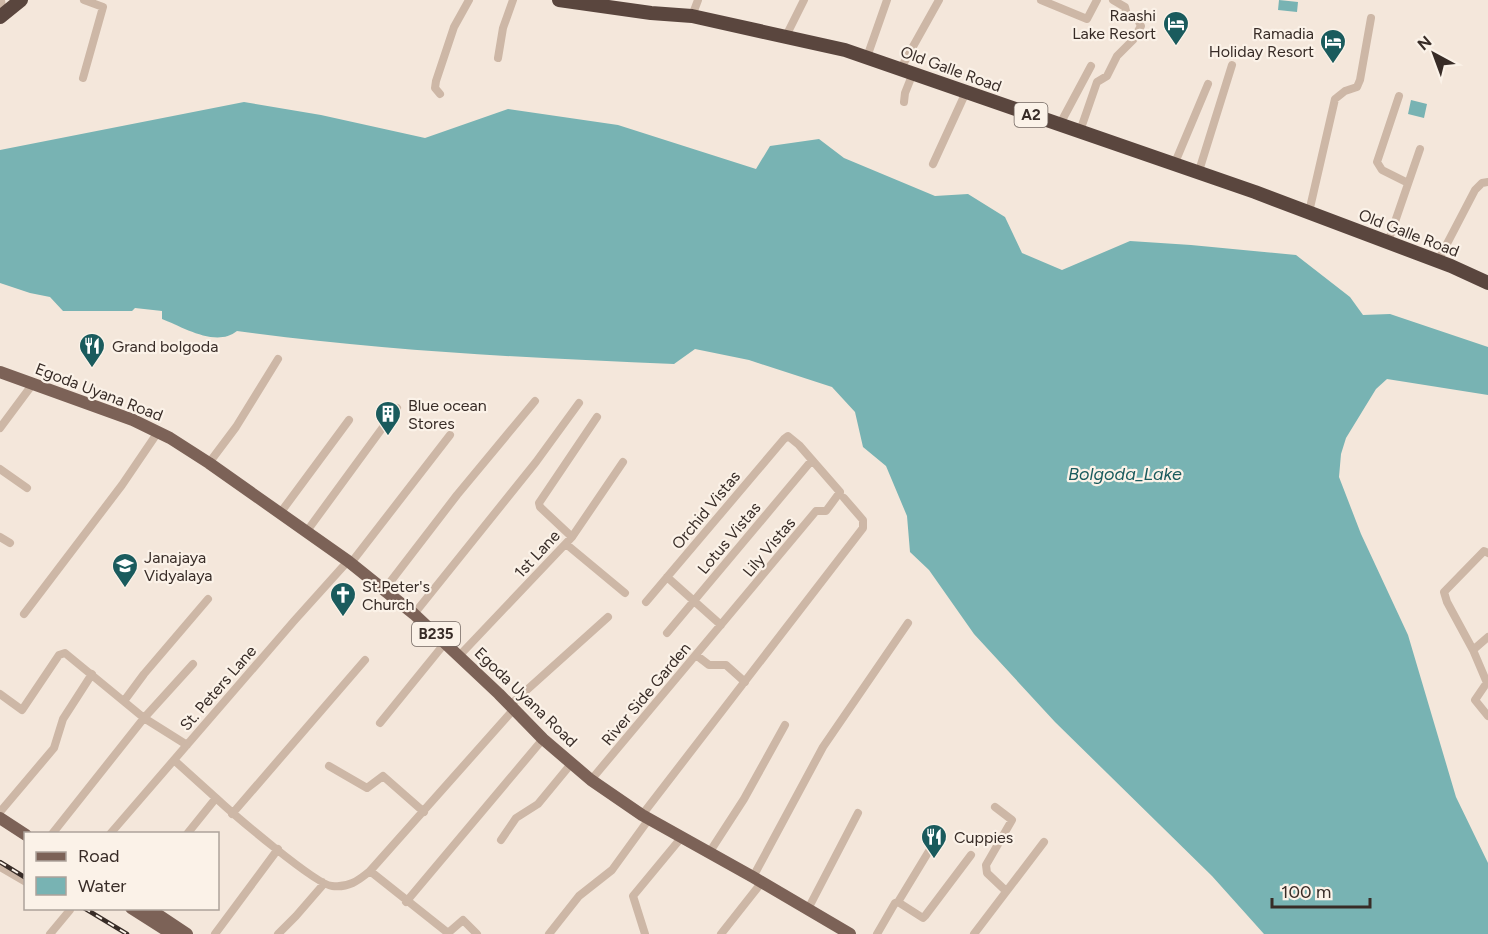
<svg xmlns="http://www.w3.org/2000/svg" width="1488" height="934" font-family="Figtree,sans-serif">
<rect width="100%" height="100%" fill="#f4e7db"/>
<!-- water -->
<path fill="#78b3b3" d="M 1279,0 L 1298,2 L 1297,12 L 1278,10 Z
M 1411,100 L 1427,104 L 1424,118 L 1408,114 Z
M 244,102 L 321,115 L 425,138 L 508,109 L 618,125 L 756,169 L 770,146 L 819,139 L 844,158 L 935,196 L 968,194 L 1005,217 L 1022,253 L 1062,270 L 1130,241 L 1191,245 L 1296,255 L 1350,297 L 1363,315 L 1390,314 L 1488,347 L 1488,395 L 1387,379 L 1376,389 L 1346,438 L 1341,454 L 1339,477 L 1361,534 L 1408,635 L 1456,797 L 1488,863 L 1488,934 L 1264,934 L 1212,876 L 1055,722 L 974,634 L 929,570 L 910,552 L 907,516 L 886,466 L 863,447 L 855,412 L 832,387 L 749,360 L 695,349 L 674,364 C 528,358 382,351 237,331 C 216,348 183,327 162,319 L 162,311 L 135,308 L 132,311 L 63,311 L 50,297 L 30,293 L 0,283 L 0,150 Z"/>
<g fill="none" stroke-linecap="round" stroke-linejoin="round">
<!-- street -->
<path stroke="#cdb7a6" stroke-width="8" d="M 1,0 L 3,15
M 1041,0 L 1087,19 L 1097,0
M 692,16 L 698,0
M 786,36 L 804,0
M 867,57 L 887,0
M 498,58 L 503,28 L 513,0
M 901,68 L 939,0
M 83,78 L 103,7 L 84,0
M 440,94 L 435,88 L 436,81 L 454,27 L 469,0
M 1399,96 L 1377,162 L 1382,170 L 1408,183
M 904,102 L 905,93 L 913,73
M 1060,124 L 1091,66
M 1080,131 L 1097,82 L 1107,76 L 1117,56 L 1133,40 L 1141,26 L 1138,20 L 1127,15 L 1125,7 L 1113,0
M 933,164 L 966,92
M 1174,165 L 1208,84
M 1198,174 L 1232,65
M 1309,212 L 1335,99 L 1345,91 L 1357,87 L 1360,80 L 1371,18
M 1388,242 L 1420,149
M 1438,261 L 1475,190 L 1482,183 L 1488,182
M 0,428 L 32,385
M 209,463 L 236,427 L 278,359
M 0,469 L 27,488
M 281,512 L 349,420
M 307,531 L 397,408
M 0,537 L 10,543
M 572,537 L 540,507 L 539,503 L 597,417
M 566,544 L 625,593
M 351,563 L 450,435
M 667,577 L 721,625
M 384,590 L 457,495 L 535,401
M 24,614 L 122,485 L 158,432
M 414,614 L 536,462 L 579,403
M 667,633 L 812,460
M 1473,650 L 1488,637
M 696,655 L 709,665 L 726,665 L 745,682
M 459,656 L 572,537 L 623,462
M 1488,681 L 1475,700 L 1488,716
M 1487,683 L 1473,650 L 1447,602 L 1444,592 L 1484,551 L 1488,553
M 0,694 L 22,710 L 59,655 L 65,653 L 144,718 L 187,745
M 124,701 L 144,674 L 208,599
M 510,705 L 608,617
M 380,723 L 445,643
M 175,761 L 216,798
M 329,766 L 367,788 L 383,776 L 424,812
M 591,780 L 816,511 L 826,511 L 840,492 L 799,445 L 788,436 L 784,439 L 646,602
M 995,807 L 1012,820 L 986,865 L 987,873 L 1006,891
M 0,812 L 54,748 L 63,719 L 92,674
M 232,814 L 365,660
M 642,815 L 863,528 L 863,520 L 844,498
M 52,834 L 144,718 L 193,664
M 110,834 L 294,621 L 348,561
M 187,834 L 216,798 C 232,813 316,885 332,886 C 348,888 358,881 370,871 L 448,933 L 463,920 L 477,934
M 501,840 L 516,818 L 538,804 L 571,764
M 709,853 L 744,799 L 785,725
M 0,867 L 26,882
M 370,871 L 514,709
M 753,877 L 823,747 L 908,623
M 406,902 L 543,739
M 898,902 L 929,851
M 808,909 L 858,813
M 50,934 L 70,910 L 69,908
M 215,934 L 278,849
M 278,934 L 296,916 L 322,886 L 322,882
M 549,934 L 579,896 L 612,870 L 649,819
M 645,934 L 633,896 L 681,838
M 721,934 L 762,882
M 877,934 L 895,903 L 898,902 L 923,918 L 925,916 L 971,855
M 974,934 L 1044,842"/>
<!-- primary -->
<path stroke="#7c6257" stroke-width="12" d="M 0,372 L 133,420 L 170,438 L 209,463 L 348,561 L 414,614 L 499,694 L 543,739 L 591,780 L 642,815 L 753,877 L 850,934
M 0,818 L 26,835
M 131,908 L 172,934
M 148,908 L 187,934"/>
<!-- highway -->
<path stroke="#5a463e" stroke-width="14" d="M 559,0 L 651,13 L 692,16 L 845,50 L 1255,192 L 1451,266 L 1488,283
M 0,17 L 21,0"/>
<defs>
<path id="rail" d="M 0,862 L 26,878
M 84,908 L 127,934"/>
</defs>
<!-- rail casing -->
<use href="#rail" stroke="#382c27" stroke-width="4.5"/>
<!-- rail -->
<use href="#rail" stroke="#fbf2e8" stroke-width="2" stroke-dasharray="7" stroke-linecap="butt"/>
</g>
<!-- icons -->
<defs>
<symbol id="hotel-pin" viewBox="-11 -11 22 30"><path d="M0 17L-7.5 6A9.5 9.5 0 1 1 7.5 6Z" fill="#1a5b5d" stroke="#fbf2e8"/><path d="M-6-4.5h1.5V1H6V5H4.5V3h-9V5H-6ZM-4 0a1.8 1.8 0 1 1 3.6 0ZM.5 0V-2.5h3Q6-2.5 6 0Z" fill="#fff"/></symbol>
<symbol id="restaurant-pin" viewBox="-11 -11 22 30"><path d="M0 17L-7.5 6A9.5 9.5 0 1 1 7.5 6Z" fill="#1a5b5d" stroke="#fbf2e8"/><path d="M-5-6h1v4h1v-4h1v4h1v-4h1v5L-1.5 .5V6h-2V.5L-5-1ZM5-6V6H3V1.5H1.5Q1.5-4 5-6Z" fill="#fff"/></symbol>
<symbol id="building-pin" viewBox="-11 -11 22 30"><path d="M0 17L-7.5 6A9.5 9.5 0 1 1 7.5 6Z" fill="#1a5b5d" stroke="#fbf2e8"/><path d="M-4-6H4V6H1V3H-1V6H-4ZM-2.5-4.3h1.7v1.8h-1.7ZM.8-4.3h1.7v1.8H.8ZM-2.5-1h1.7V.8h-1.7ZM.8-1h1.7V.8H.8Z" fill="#fff"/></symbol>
<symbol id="school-pin" viewBox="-11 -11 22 30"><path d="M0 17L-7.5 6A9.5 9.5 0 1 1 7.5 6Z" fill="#1a5b5d" stroke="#fbf2e8"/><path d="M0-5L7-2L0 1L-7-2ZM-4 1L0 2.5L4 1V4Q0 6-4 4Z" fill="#fff"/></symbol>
<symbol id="church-pin" viewBox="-11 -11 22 30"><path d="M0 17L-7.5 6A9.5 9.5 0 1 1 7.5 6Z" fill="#1a5b5d" stroke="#fbf2e8"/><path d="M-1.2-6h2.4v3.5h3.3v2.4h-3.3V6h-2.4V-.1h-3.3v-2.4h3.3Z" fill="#fff"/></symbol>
</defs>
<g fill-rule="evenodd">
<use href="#hotel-pin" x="1161" y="9" width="30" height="40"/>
<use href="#hotel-pin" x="1318" y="27" width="30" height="40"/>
<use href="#restaurant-pin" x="77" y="331" width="30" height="40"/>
<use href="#building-pin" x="373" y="399" width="30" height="40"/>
<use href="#school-pin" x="110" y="551" width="30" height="40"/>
<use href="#church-pin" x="328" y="580" width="30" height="40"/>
<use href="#restaurant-pin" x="919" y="822" width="30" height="40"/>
</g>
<g text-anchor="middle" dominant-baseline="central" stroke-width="4.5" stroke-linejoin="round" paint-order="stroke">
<!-- shield labels -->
<g fill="#fbf2e8" stroke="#726761" stroke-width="1.5">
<rect x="1014.5" y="103" width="33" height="24" rx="4.5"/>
<rect x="412" y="622" width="48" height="24" rx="4.5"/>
</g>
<g font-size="15" font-weight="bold" fill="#382c27">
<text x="1031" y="115">A2</text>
<text x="436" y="634">B235</text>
</g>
<!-- poi labels -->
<g font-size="16" fill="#382c27" stroke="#fbf2e8" text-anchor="start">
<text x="1156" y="15" text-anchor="end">Raashi<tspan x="1156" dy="18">Lake Resort</tspan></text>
<text x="1314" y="33" text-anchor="end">Ramadia<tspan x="1314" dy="18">Holiday Resort</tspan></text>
<text x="112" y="346">Grand bolgoda</text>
<text x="408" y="405">Blue ocean<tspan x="408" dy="18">Stores</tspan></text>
<text x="144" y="557">Janajaya<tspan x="144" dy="18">Vidyalaya</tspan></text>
<text x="362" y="586">St.Peter's<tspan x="362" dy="18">Church</tspan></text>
<text x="954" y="837">Cuppies</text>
</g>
<!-- street labels -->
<g font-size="16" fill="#382c27" stroke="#fbf2e8">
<text transform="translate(951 69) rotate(20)">Old Galle Road</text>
<text transform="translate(1409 233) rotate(21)">Old Galle Road</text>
<text transform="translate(99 392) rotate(21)">Egoda Uyana Road</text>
<text transform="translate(706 510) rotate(-50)">Orchid Vistas</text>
<text transform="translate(729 538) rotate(-50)">Lotus Vistas</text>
<text transform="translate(769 547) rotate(-50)">Lily Vistas</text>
<text transform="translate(537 554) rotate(-47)">1st Lane</text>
<text transform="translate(218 688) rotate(-49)">St. Peters Lane</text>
<text transform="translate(646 694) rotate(-50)">River Side Garden</text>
<text transform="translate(526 697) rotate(44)">Egoda Uyana Road</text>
</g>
<!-- water labels -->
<g font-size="18" font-style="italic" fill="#1a5b5d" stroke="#fbf2e8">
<text x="1125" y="474">Bolgoda_Lake</text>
</g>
</g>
<!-- legend -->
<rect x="24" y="832" width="195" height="78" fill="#fbf2e8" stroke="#ada39b" stroke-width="1.5"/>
<rect x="36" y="852" width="30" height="9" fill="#7c6257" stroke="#ada39b" stroke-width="1.5"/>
<text x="78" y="862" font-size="18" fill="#382c27">Road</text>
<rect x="36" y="877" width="30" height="18" fill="#78b3b3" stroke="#ada39b" stroke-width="1.5"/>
<text x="78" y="892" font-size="18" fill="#382c27">Water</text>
<!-- north arrow -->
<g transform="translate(1434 54) rotate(319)" stroke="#fbf2e8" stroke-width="4.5" paint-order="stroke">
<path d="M0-4.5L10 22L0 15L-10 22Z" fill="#382c27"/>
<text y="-9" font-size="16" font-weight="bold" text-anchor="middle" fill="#382c27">N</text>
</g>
<!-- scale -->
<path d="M1272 898v9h98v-9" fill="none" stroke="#382c27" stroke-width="3"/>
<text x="1281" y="898" font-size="18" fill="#382c27" stroke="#fbf2e8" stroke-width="4.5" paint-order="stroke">100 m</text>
</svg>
